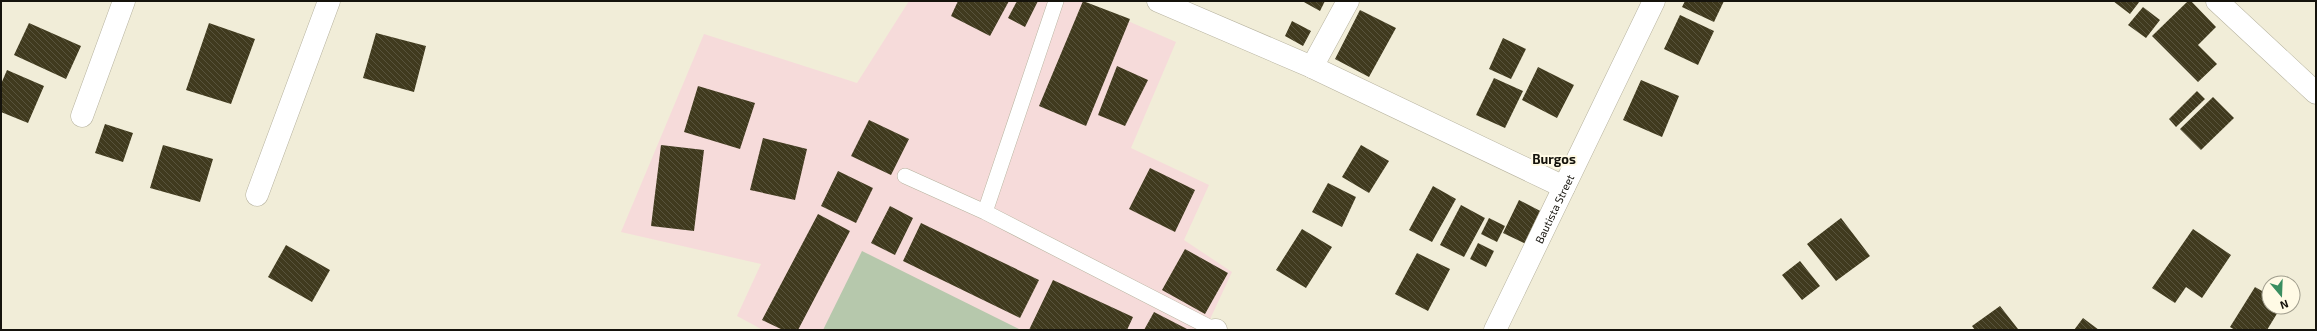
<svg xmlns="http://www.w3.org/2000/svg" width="2317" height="331" font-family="'Exo 2',sans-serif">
<defs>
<pattern id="building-back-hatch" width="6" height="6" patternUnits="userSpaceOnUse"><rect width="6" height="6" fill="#403a1e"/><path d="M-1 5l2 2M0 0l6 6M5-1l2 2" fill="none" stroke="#58533c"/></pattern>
</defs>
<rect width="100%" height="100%" fill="#f1edd8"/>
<!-- education -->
<path fill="#f6dbda" d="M 909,1 L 1082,1 L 1176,42 L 1131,148 L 1209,185 L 1184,240 L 1232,272 L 1205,330 L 763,330 L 737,316 L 761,264 L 621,232 L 704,34 L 857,83 Z"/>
<!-- grass -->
<path fill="#b6c8ac" d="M 862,251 L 1021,330 L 823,330 Z"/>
<!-- building -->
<path fill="url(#building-back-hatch)" d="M 958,1 L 1009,1 L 990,36 L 951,16 Z
M 1017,1 L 1038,1 L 1025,27 L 1008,18 Z
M 1083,1 L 1130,19 L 1086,126 L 1039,106 Z
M 1302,1 L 1325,1 L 1320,11 Z
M 1685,1 L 1724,1 L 1714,22 L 1682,7 Z
M 2113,1 L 2140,1 L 2130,14 Z
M 2188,1 L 2191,1 L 2216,27 L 2198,45 L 2217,64 L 2198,82 L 2152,36 Z
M 2143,7 L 2160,20 L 2146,38 L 2128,25 Z
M 1360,10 L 1396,28 L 1369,77 L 1335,59 Z
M 1680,15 L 1714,31 L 1698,65 L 1664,49 Z
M 1292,21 L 1311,31 L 1303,46 L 1285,36 Z
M 29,23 L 81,46 L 66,79 L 14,55 Z
M 209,23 L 255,39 L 231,104 L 186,90 Z
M 376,33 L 426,46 L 414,92 L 363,78 Z
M 1503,38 L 1526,49 L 1511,79 L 1489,69 Z
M 1117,66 L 1148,80 L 1125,126 L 1098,115 Z
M 1538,67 L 1574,85 L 1557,118 L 1522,100 Z
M 7,70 L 44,86 L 28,123 L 1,112 L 1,84 Z
M 1494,78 L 1523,91 L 1505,128 L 1476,115 Z
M 1641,80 L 1679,96 L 1662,137 L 1623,120 Z
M 698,86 L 755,103 L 740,149 L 684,132 Z
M 2197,91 L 2205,99 L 2176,127 L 2169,119 Z
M 2213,97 L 2234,118 L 2201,150 L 2180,129 Z
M 869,120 L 909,139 L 891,175 L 851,156 Z
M 105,124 L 133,133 L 123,162 L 95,153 Z
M 763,138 L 807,149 L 795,200 L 750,190 Z
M 163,145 L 213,159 L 200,202 L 150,188 Z
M 661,145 L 704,150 L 694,231 L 651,226 Z
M 1361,145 L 1389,161 L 1369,193 L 1342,177 Z
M 1150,168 L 1195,190 L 1175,232 L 1129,209 Z
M 838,171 L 873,188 L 856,223 L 821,206 Z
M 1328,183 L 1356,197 L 1342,227 L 1312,212 Z
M 1433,186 L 1456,199 L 1432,242 L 1409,230 Z
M 1519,200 L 1548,215 L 1532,247 L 1503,233 Z
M 1461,205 L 1485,218 L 1464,257 L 1440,245 Z
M 890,206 L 913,218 L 895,255 L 871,243 Z
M 818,214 L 850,231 L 798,330 L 783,330 L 762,320 Z
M 1489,218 L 1505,226 L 1497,242 L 1481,234 Z
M 1841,218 L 1870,256 L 1836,281 L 1807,244 Z
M 921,223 L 1039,280 L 1020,318 L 903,261 Z
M 1302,229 L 1332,247 L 1306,288 L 1276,270 Z
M 2193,229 L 2231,255 L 2202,298 L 2186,287 L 2175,303 L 2152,288 Z
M 1478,243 L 1494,251 L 1486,267 L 1470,259 Z
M 286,245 L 330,270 L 312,302 L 268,277 Z
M 1185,249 L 1228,273 L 1205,314 L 1162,290 Z
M 1417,253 L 1450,269 L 1428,311 L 1395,294 Z
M 1800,261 L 1820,286 L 1802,300 L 1782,275 Z
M 1053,280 L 1133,317 L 1127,330 L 1029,330 Z
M 2255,287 L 2269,295 L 2269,307 L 2281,307 L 2267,330 L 2235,330 L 2230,327 Z
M 2000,306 L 2018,329 L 1975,330 L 1972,326 Z
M 1154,312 L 1189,330 L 1144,330 Z
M 2083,318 L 2099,330 L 2074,330 Z"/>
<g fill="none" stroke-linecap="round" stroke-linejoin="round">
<defs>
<path id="lane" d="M 905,176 L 985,212 L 1215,330
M 985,212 L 1056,1"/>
<g id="street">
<path d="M 1158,1 L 1312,67 L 1564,187"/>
<path d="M 2217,1 L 2316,93"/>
<path d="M 1312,67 L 1348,1"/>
<path d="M 82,116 L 124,1"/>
<path d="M 257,195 L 329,1"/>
<path d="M 1215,330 L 1216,330"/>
<path id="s1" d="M 1495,330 L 1654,1"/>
</g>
</defs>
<!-- lane casing -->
<use href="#lane" stroke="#b7b39f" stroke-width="16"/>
<!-- street casing -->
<use href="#street" stroke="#b7b39f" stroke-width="23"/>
<!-- lane -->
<use href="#lane" stroke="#fff" stroke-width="15"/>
<!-- street -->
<use href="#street" stroke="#fff" stroke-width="22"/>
</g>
<g text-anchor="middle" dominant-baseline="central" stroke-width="4" stroke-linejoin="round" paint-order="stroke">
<!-- street labels -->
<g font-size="11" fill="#15130c" stroke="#fffae5">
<text stroke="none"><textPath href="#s1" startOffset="135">Bautista Street</textPath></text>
</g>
<!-- quarter labels -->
<g font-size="13" font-weight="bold" fill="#15130c" stroke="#fffae5">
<text x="1554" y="159">Burgos</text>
</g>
</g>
<!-- border -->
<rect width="2317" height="331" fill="none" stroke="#15130c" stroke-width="4"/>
<!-- north arrow -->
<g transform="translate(2281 295) rotate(161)"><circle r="19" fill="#fffae5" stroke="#a19e8e"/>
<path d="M0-3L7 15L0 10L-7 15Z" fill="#3a8e60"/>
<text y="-6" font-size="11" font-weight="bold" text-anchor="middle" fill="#15130c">N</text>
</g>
</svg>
